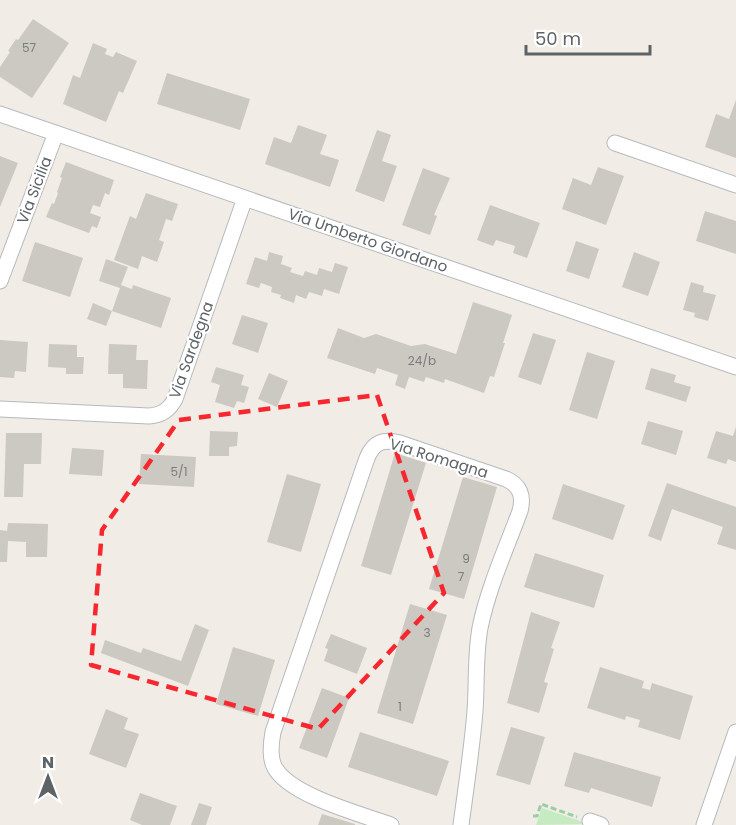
<svg xmlns="http://www.w3.org/2000/svg" width="736" height="825" font-family="Poppins,sans-serif">
<rect width="100%" height="100%" fill="#f1ede6"/>
<!-- grass -->
<path fill="#c6eac1" d="M 542,808 L 589,824 L 536,825 Z"/>
<!-- building -->
<path fill="#ccc8c2" d="M 33,19 L 69,43 L 32,98 L 0,77 L 0,67 L 10,52 L 8,51 L 16,39 L 18,40 Z
M 93,43 L 107,49 L 105,54 L 113,57 L 116,52 L 137,61 L 123,93 L 119,91 L 106,122 L 63,104 L 73,75 L 80,78 Z
M 167,73 L 250,99 L 240,130 L 157,104 Z
M 736,100 L 736,158 L 705,147 L 716,114 L 729,119 Z
M 298,125 L 327,135 L 320,154 L 339,160 L 330,187 L 265,164 L 274,137 L 291,143 Z
M 377,130 L 391,135 L 382,161 L 397,166 L 384,202 L 355,191 Z
M 0,156 L 18,163 L 0,207 Z
M 66,162 L 114,180 L 109,195 L 105,193 L 100,207 L 93,205 L 90,213 L 101,217 L 97,228 L 92,226 L 89,233 L 46,217 L 52,203 L 54,204 L 58,193 L 57,192 L 62,178 L 60,177 Z
M 598,167 L 624,176 L 606,225 L 562,209 L 573,178 L 591,185 Z
M 423,168 L 450,178 L 434,215 L 437,216 L 430,235 L 402,225 Z
M 146,193 L 178,204 L 172,221 L 166,219 L 159,240 L 164,242 L 157,262 L 142,256 L 138,269 L 114,260 L 130,216 L 136,219 Z
M 490,205 L 540,223 L 527,258 L 513,253 L 515,246 L 496,240 L 493,246 L 477,240 Z
M 705,211 L 736,221 L 736,254 L 696,241 Z
M 576,241 L 599,249 L 589,279 L 566,271 Z
M 35,242 L 83,258 L 70,297 L 22,281 Z
M 269,252 L 283,256 L 281,264 L 292,268 L 290,272 L 303,276 L 305,271 L 317,275 L 319,268 L 332,272 L 335,263 L 348,267 L 339,294 L 324,289 L 322,296 L 309,292 L 306,299 L 296,295 L 294,303 L 280,298 L 281,295 L 271,292 L 272,287 L 261,283 L 259,288 L 246,284 L 255,257 L 267,261 Z
M 634,252 L 660,262 L 648,296 L 622,287 Z
M 106,259 L 128,267 L 121,285 L 132,289 L 133,285 L 171,298 L 161,328 L 112,311 L 120,288 L 99,281 Z
M 691,282 L 704,286 L 703,292 L 716,295 L 708,321 L 694,317 L 695,313 L 683,310 Z
M 473,302 L 512,315 L 503,343 L 505,343 L 494,377 L 490,376 L 484,393 L 445,379 L 444,383 L 426,377 L 424,382 L 409,377 L 405,389 L 395,385 L 398,375 L 377,368 L 375,374 L 327,358 L 338,328 L 364,338 L 376,334 L 411,346 L 425,344 L 456,354 Z
M 93,303 L 112,311 L 106,326 L 87,319 Z
M 242,315 L 268,323 L 258,353 L 232,344 Z
M 533,333 L 556,340 L 541,385 L 518,377 Z
M 0,340 L 28,342 L 26,372 L 15,371 L 14,378 L 0,377 Z
M 49,344 L 77,345 L 77,357 L 84,357 L 83,374 L 66,374 L 66,368 L 48,367 Z
M 109,344 L 137,345 L 136,360 L 148,360 L 147,389 L 123,388 L 123,374 L 108,374 Z
M 587,352 L 615,361 L 597,419 L 569,410 Z
M 216,367 L 244,375 L 241,385 L 249,387 L 244,403 L 237,401 L 234,408 L 215,402 L 220,385 L 211,382 Z
M 651,368 L 676,375 L 674,382 L 691,387 L 686,402 L 645,389 Z
M 269,373 L 288,381 L 277,407 L 258,399 Z
M 648,421 L 683,431 L 676,455 L 641,444 Z
M 736,427 L 736,462 L 728,459 L 726,464 L 707,458 L 716,431 L 733,436 Z
M 210,431 L 238,432 L 237,446 L 229,447 L 229,456 L 209,456 Z
M 6,433 L 42,433 L 41,464 L 24,464 L 23,497 L 4,497 Z
M 72,448 L 104,450 L 102,476 L 69,474 Z
M 395,453 L 426,463 L 391,575 L 361,566 Z
M 141,454 L 196,457 L 194,487 L 139,484 Z
M 287,474 L 321,484 L 301,552 L 267,542 Z
M 463,477 L 497,487 L 464,599 L 429,589 Z
M 667,483 L 736,507 L 736,550 L 717,544 L 723,527 L 672,509 L 661,541 L 648,536 Z
M 563,484 L 625,505 L 613,540 L 552,519 Z
M 8,523 L 48,524 L 47,557 L 26,557 L 26,542 L 8,541 L 7,562 L 0,562 L 0,530 L 7,531 Z
M 535,553 L 604,575 L 594,608 L 524,587 Z
M 410,604 L 447,615 L 413,724 L 377,713 Z
M 531,612 L 560,622 L 551,648 L 554,649 L 544,682 L 548,683 L 539,713 L 507,703 Z
M 195,624 L 209,630 L 188,686 L 101,653 L 105,640 L 141,653 L 143,648 L 181,661 Z
M 331,634 L 367,648 L 357,674 L 324,661 L 328,649 L 325,648 Z
M 233,647 L 275,660 L 258,716 L 216,704 Z
M 600,667 L 644,681 L 642,688 L 650,690 L 652,683 L 693,696 L 680,740 L 638,727 L 640,720 L 626,716 L 625,720 L 587,708 Z
M 322,688 L 349,698 L 327,758 L 299,748 Z
M 106,709 L 128,718 L 124,729 L 139,734 L 126,768 L 89,754 Z
M 511,727 L 545,737 L 530,785 L 496,775 Z
M 360,732 L 449,761 L 437,796 L 348,767 Z
M 574,752 L 661,777 L 652,807 L 591,788 L 589,793 L 564,786 Z
M 140,793 L 177,806 L 170,825 L 142,825 L 130,820 Z
M 199,803 L 212,807 L 206,825 L 191,825 Z
M 322,814 L 355,824 L 355,825 L 318,825 Z"/>
<g fill="none" stroke-linecap="round" stroke-linejoin="round">
<defs>
<path id="minor" d="M 0,114 L 736,367
M 615,143 L 736,185
M 0,281 L 56,133
M 0,409 L 149,416 C 162,415 169,410 175,399 L 245,198
M 590,821 L 601,825
M 391,825 C 361,814 291,796 275,768 C 269,758 271,743 273,732 L 367,458 C 374,441 384,439 400,443 L 506,479 C 520,485 524,496 520,511 C 506,549 488,588 480,628 C 475,656 477,683 475,711 C 472,749 466,787 461,825
M 704,825 L 736,732"/>
</defs>
<!-- minor casing -->
<use href="#minor" stroke="#b6b9bd" stroke-width="17"/>
<!-- path -->
<path stroke="#9bcea4" stroke-width="3" stroke-dasharray="6 3" stroke-linecap="butt" d="M 533,816 L 537,816 L 541,804 L 577,817"/>
<!-- minor -->
<use href="#minor" stroke="#fff" stroke-width="15"/>
</g>
<!-- marked area -->
<path fill="none" stroke="#f6272e" stroke-width="4.5" stroke-dasharray="12 8" stroke-linejoin="round" d="M 377,395 L 444,593 L 318,729 L 91,665 L 102,530 L 179,420 Z"/>
<g text-anchor="middle" dominant-baseline="central" stroke-width="4.5" stroke-linejoin="round" paint-order="stroke">
<!-- number labels -->
<g font-size="12" fill="#797c7e">
<text x="29" y="47">57</text>
<text x="422" y="360">24/b</text>
<text x="179" y="471">5/1</text>
<text x="466" y="558">9</text>
<text x="461" y="576">7</text>
<text x="427" y="632">3</text>
<text x="400" y="706">1</text>
</g>
<!-- street labels -->
<g font-size="15" fill="#5d6367" stroke="#fff">
<text transform="translate(34 190) rotate(-69)">Via Sicilia</text>
<text transform="translate(368 240) rotate(19)">Via Umberto Giordano</text>
<text transform="translate(191 350) rotate(-70)">Via Sardegna</text>
<text transform="translate(439 458) rotate(17)">Via Romagna</text>
</g>
</g>
<!-- north arrow -->
<g transform="translate(48 777)" stroke="#ffffff" stroke-width="4.5" paint-order="stroke">
<path d="M0-4.5L10 22L0 15L-10 22Z" fill="#5d6367"/>
<text y="-9" font-size="16" font-weight="bold" text-anchor="middle" fill="#5d6367">N</text>
</g>
<!-- scale -->
<path d="M526 45v9h124v-9" fill="none" stroke="#5d6367" stroke-width="3"/>
<text x="535" y="45" font-size="18" fill="#5d6367" stroke="#ffffff" stroke-width="4.5" paint-order="stroke">50 m</text>
</svg>
